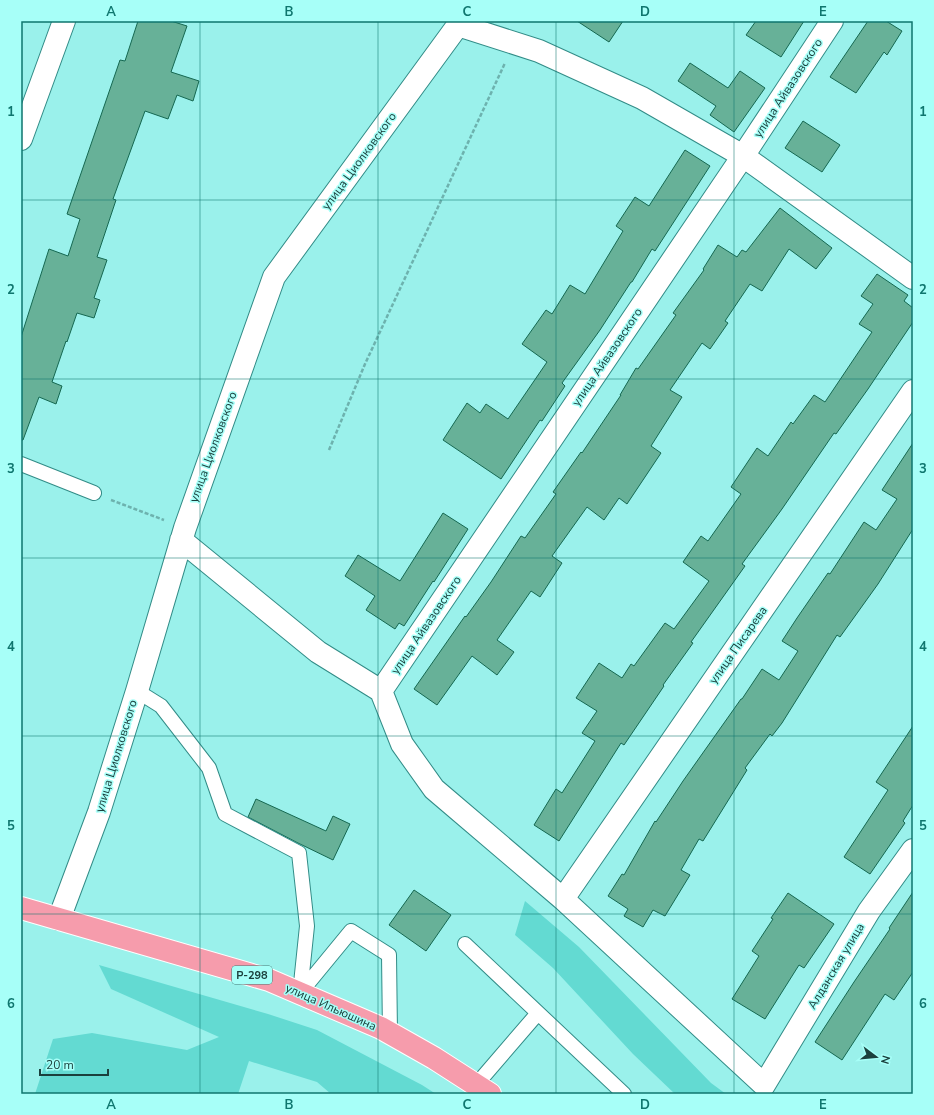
<svg xmlns="http://www.w3.org/2000/svg" width="934" height="1115" font-family="'Nunito Sans',sans-serif">
<rect width="100%" height="100%" fill="#9af1eb"/>
<!-- green -->
<path fill="#63dad2" d="M 525,901 L 579,947 L 711,1083 L 726,1094 L 675,1094 L 633,1054 L 553,968 L 515,935 Z
M 99,965 L 268,1014 L 317,1030 L 422,1085 L 436,1094 L 331,1094 L 317,1082 L 249,1061 L 238,1094 L 35,1094 L 53,1039 L 92,1033 L 187,1050 L 219,1037 L 111,989 Z"/>
<!-- building -->
<path fill="#67b198" stroke="#156851" d="M 138,21 L 171,21 L 187,26 L 171,72 L 199,81 L 193,101 L 177,95 L 168,119 L 145,111 L 113,199 L 116,200 L 97,257 L 107,260 L 94,298 L 100,300 L 94,318 L 77,313 L 67,342 L 66,341 L 52,382 L 62,386 L 56,404 L 39,397 L 23,440 L 21,440 L 21,337 L 49,249 L 68,256 L 80,219 L 67,214 L 120,60 L 125,61 Z
M 577,21 L 623,21 L 609,42 Z
M 756,21 L 804,21 L 781,57 L 746,35 Z
M 868,21 L 886,21 L 902,31 L 887,55 L 884,52 L 856,93 L 830,77 Z
M 690,63 L 728,88 L 740,71 L 765,88 L 734,132 L 710,115 L 716,106 L 678,81 Z
M 803,121 L 840,145 L 822,172 L 785,148 Z
M 685,150 L 710,166 L 655,251 L 652,249 L 632,282 L 631,282 L 600,330 L 562,383 L 565,386 L 542,421 L 540,420 L 501,479 L 443,440 L 467,403 L 480,413 L 486,404 L 508,419 L 547,362 L 522,344 L 546,310 L 552,314 L 570,285 L 585,294 L 623,231 L 616,226 L 635,197 L 649,206 Z
M 780,208 L 832,248 L 816,269 L 789,249 L 762,291 L 750,284 L 725,321 L 728,323 L 710,349 L 702,343 L 670,390 L 682,397 L 651,446 L 661,453 L 627,504 L 619,498 L 604,520 L 587,507 L 552,556 L 562,563 L 540,597 L 531,591 L 497,640 L 514,652 L 497,675 L 472,656 L 437,705 L 414,689 L 465,616 L 466,617 L 491,582 L 521,536 L 525,538 L 556,494 L 553,492 L 581,452 L 582,453 L 621,395 L 620,395 L 636,368 L 638,369 L 676,315 L 673,313 L 704,270 L 703,269 L 718,245 L 737,257 L 742,250 L 746,252 Z
M 877,274 L 908,295 L 904,301 L 913,308 L 913,322 L 868,389 L 836,434 L 834,433 L 782,509 L 742,564 L 745,566 L 691,642 L 693,643 L 663,685 L 664,686 L 624,745 L 621,743 L 559,841 L 534,825 L 556,789 L 562,793 L 595,741 L 582,733 L 597,711 L 576,698 L 599,663 L 622,678 L 631,664 L 634,666 L 665,623 L 674,629 L 709,581 L 683,562 L 701,536 L 708,541 L 741,494 L 731,487 L 757,448 L 768,456 L 791,422 L 793,424 L 814,395 L 825,402 L 872,332 L 859,324 L 873,304 L 861,296 Z
M 913,443 L 913,529 L 878,584 L 840,637 L 837,635 L 782,723 L 772,736 L 770,734 L 745,768 L 747,770 L 703,841 L 699,839 L 681,870 L 690,875 L 665,916 L 653,910 L 643,927 L 624,916 L 628,909 L 608,896 L 622,874 L 624,875 L 655,821 L 656,822 L 683,781 L 741,699 L 742,699 L 762,669 L 779,680 L 798,651 L 782,641 L 797,618 L 828,573 L 830,574 L 864,522 L 876,530 L 897,499 L 882,490 Z
M 443,513 L 468,529 L 434,582 L 433,581 L 404,626 L 399,623 L 395,629 L 366,610 L 375,596 L 345,576 L 358,555 L 400,581 Z
M 913,726 L 913,805 L 903,821 L 905,823 L 870,874 L 844,857 L 888,790 L 876,782 Z
M 256,799 L 326,831 L 333,816 L 350,824 L 333,860 L 298,843 L 248,817 Z
M 414,890 L 451,915 L 426,951 L 389,925 Z
M 913,892 L 913,972 L 894,1000 L 885,994 L 842,1060 L 815,1042 L 854,982 L 890,929 L 889,928 Z
M 788,893 L 834,924 L 804,968 L 799,965 L 765,1019 L 732,999 L 759,956 L 752,951 L 773,919 L 771,918 Z"/>
<g fill="none" stroke-linecap="round" stroke-linejoin="round">
<defs>
<path id="service" d="M 21,464 L 94,493
M 137,691 L 161,706 L 209,768 L 225,814 L 299,853 L 307,926 L 300,993
M 465,944 L 624,1094
M 300,993 L 351,931 L 389,955 L 390,1033
M 476,1085 L 538,1013"/>
<path id="minor" d="M 458,25 L 539,51 L 642,98 L 743,156 L 913,278
M 21,139 L 64,21
M 181,540 L 318,652 L 381,691 L 402,744 L 434,789 L 563,899 L 764,1085 L 869,911 L 913,850
M 381,691 L 743,156 L 832,21
M 563,899 L 913,391
M 59,919 L 99,812 L 137,691 L 185,528 L 274,277 L 461,21"/>
<path id="trunk" d="M 21,908 L 269,980 L 381,1028 L 434,1058 L 490,1094"/>
</defs>
<!-- service casing -->
<use href="#service" stroke="#328c87" stroke-width="16"/>
<!-- minor casing -->
<use href="#minor" stroke="#328c87" stroke-width="24"/>
<!-- trunk casing -->
<use href="#trunk" stroke="#fff" stroke-width="24"/>
<!-- path -->
<path stroke="#6db2ae" stroke-width="2.5" stroke-dasharray="4 2" stroke-linecap="butt" d="M 329,450 L 365,364 L 505,63
M 111,500 L 164,520"/>
<!-- service -->
<use href="#service" stroke="#fff" stroke-width="14"/>
<!-- minor -->
<use href="#minor" stroke="#fff" stroke-width="22"/>
<!-- trunk -->
<use href="#trunk" stroke="#f69cac" stroke-width="22"/>
</g>
<!-- grid -->
<path fill="none" stroke="#0f766e" stroke-width="1" stroke-opacity="0.55" d="M 200,21 L 200,1094M 378,21 L 378,1094M 556,21 L 556,1094M 734,21 L 734,1094M 21,200 L 913,200M 21,379 L 913,379M 21,558 L 913,558M 21,736 L 913,736M 21,914 L 913,914"/>
<g text-anchor="middle" dominant-baseline="central" stroke-width="3" stroke-linejoin="round" paint-order="stroke">
<!-- shield labels -->
<rect fill="#a7fff8" stroke="#457975" stroke-width="1" x="232" y="966" width="40" height="18" rx="3"/>
<g font-size="11" font-weight="bold" fill="#1b403d">
<text x="252" y="975">Р-298</text>
</g>
<!-- street labels -->
<g font-size="12" fill="#1b403d" stroke="#a7fff8">
<text transform="translate(788 88) rotate(-57)">улица Айвазовского</text>
<text transform="translate(359 161) rotate(-54)">улица Циолковского</text>
<text transform="translate(607 357) rotate(-56)">улица Айвазовского</text>
<text transform="translate(213 447) rotate(-70)">улица Циолковского</text>
<text transform="translate(426 625) rotate(-56)">улица Айвазовского</text>
<text transform="translate(738 645) rotate(-55)">улица Писарева</text>
<text transform="translate(116 756) rotate(-73)">улица Циолковского</text>
<text transform="translate(836 966) rotate(-59)">Алданская улица</text>
<text transform="translate(331 1007) rotate(24)">улица Ильюшина</text>
</g>
</g>
<!-- border -->
<rect width="934" height="1115" fill="none" stroke="#a7fff8" stroke-width="44"/>
<!-- north arrow -->
<g transform="translate(876 1057) rotate(106)" stroke="#a7fff8" stroke-width="3" paint-order="stroke">
<path d="M0-3L7 15L0 10L-7 15Z" fill="#1b403d"/>
<text y="-6" font-size="11" font-weight="bold" text-anchor="middle" fill="#1b403d">N</text>
</g>
<!-- scale -->
<path d="M40 1069v6h68v-6" fill="none" stroke="#1b403d" stroke-width="2"/>
<text x="46" y="1069" font-size="12" fill="#1b403d" stroke="#a7fff8" stroke-width="3" paint-order="stroke">20 m</text>
<rect x="22" y="22" width="890" height="1071" fill="none" stroke="#0f766e" stroke-width="1.5"/>
<g font-size="13" text-anchor="middle" font-weight="bold" fill="#0f766e">
<text x="111" y="16">A</text>
<text x="289" y="16">B</text>
<text x="467" y="16">C</text>
<text x="645" y="16">D</text>
<text x="823" y="16">E</text>
<text x="11" y="116">1</text>
<text x="923" y="116">1</text>
<text x="11" y="294">2</text>
<text x="923" y="294">2</text>
<text x="11" y="473">3</text>
<text x="923" y="473">3</text>
<text x="11" y="651">4</text>
<text x="923" y="651">4</text>
<text x="11" y="830">5</text>
<text x="923" y="830">5</text>
<text x="11" y="1008">6</text>
<text x="923" y="1008">6</text>
<text x="111" y="1109">A</text>
<text x="289" y="1109">B</text>
<text x="467" y="1109">C</text>
<text x="645" y="1109">D</text>
<text x="823" y="1109">E</text>
</g>
</svg>
